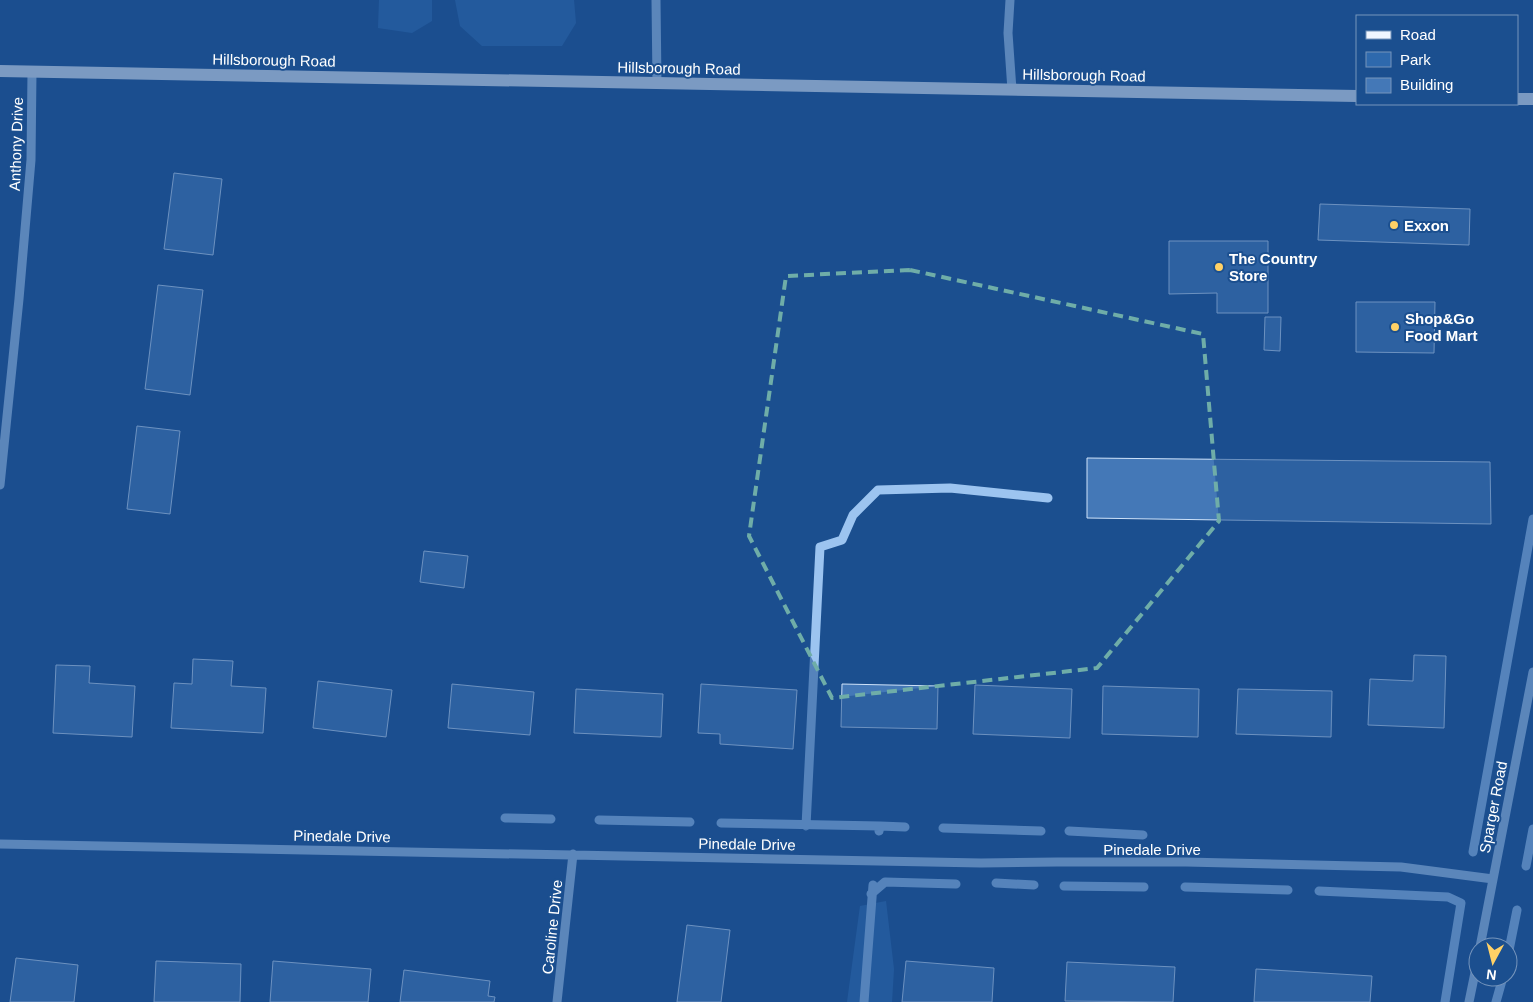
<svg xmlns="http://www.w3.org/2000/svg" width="1533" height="1002" font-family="Helvetica,sans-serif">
<rect width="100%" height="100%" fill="#1b4f8f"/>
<!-- green -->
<path fill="#2e69ad" d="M 379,0 L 432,0 L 432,21 L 412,33 L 378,28 Z
M 455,0 L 574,0 L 576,23 L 562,46 L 482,46 L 460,26 Z
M 886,901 L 894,969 L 892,1002 L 847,1002 L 860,906 Z"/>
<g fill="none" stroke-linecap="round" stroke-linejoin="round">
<!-- stream -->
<path stroke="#9cc4f0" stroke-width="9" d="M 505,818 L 551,819
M 599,820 L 690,822
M 721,823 L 880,826 L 879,831
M 806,826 L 820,547 L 842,540 L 853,515 L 878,490 L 950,488 L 1048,498
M 880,826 L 905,827
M 943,828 L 1041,831
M 1069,831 L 1143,835
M 1473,852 L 1533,519
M 1526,866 L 1533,829
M 996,883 L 1034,885
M 1064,886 L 1144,887
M 1185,887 L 1288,890
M 1319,891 L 1448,897 L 1461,903 L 1445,1002
M 871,894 L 885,882 L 956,884
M 1508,955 L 1517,910
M 864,1002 L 873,885
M 1496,1002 L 1503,977"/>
</g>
<!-- building -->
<path fill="#4478b7" stroke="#cfe3fa" d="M 174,173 L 222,179 L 213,255 L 164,249 Z
M 1320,204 L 1470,209 L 1469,245 L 1318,240 Z
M 1169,241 L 1268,241 L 1268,313 L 1217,313 L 1217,293 L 1169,294 Z
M 158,285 L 203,290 L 190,395 L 145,389 Z
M 1356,302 L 1435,302 L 1434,353 L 1356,352 Z
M 1265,317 L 1281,317 L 1280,351 L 1264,350 Z
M 137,426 L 180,431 L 170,514 L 127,509 Z
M 1087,458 L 1490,462 L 1491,524 L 1087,518 Z
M 424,551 L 468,556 L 464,588 L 420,582 Z
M 1414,655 L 1446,656 L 1444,728 L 1368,725 L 1370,679 L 1413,681 Z
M 193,659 L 233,661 L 231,686 L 266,688 L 263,733 L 171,728 L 174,683 L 192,684 Z
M 56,665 L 90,666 L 89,683 L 135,686 L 132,737 L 53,733 Z
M 318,681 L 392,690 L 386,737 L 313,728 Z
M 452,684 L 534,692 L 530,735 L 448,728 Z
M 701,684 L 797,690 L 793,749 L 720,744 L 720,734 L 698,733 Z
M 842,684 L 938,686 L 937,729 L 841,727 Z
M 975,685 L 1072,689 L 1070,738 L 973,734 Z
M 1103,686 L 1199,689 L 1198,737 L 1102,734 Z
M 576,689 L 663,694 L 661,737 L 574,733 Z
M 1238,689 L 1332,691 L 1331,737 L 1236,734 Z
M 687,925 L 730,930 L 721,1002 L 677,1002 Z
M 16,958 L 78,965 L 74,1002 L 10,1002 Z
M 156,961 L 241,964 L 240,1002 L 154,1002 Z
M 273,961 L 371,969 L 368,1002 L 270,1002 Z
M 906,961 L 994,968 L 992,1002 L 902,1002 Z
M 1067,962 L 1175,967 L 1173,1002 L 1065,1001 Z
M 1256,969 L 1372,976 L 1370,1002 L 1254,1002 Z
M 404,970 L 490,981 L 488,996 L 495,997 L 494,1002 L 400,1002 Z"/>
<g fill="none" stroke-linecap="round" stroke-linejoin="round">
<!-- minor -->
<path stroke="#a9c9ee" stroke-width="9" d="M 656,0 L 657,83
M 1010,0 L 1008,33 L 1012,90
M 0,485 L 19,299 L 31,160 L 32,72
M 0,844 L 981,863 L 1057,862 L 1186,862 L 1401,867 L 1493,879
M 1480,947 L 1533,672
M 557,1002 L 573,854
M 1469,1002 L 1478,958"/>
<!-- major -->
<path stroke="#f0f6ff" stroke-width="12" d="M 0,71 L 1357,96
M 1517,99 L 1533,99"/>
</g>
<!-- marked area -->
<path d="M0 0H1533V1002H0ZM 910,270 L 1203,334 L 1219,521 L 1097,668 L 832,698 L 749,536 L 786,276 Z" fill="#1b4f8f" fill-opacity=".55" fill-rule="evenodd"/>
<path fill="none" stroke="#6fada8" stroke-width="4" stroke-dasharray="10 6" stroke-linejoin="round" d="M 910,270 L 1203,334 L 1219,521 L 1097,668 L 832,698 L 749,536 L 786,276 Z"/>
<!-- markers -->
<g fill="#ffd166" stroke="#1b4f8f" stroke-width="2">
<circle cx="1394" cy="225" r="5"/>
<circle cx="1219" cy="267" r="5"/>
<circle cx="1395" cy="327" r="5"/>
</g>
<g text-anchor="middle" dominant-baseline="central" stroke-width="4" stroke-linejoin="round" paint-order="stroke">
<!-- street labels -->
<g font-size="15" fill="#fff" stroke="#1b4f8f">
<text transform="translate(274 60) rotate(1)">Hillsborough Road</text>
<text transform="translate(679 68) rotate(1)">Hillsborough Road</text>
<text transform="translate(1084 75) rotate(1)">Hillsborough Road</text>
<text transform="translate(16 144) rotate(-88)">Anthony Drive</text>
<text transform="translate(1493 807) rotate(-79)">Sparger Road</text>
<text transform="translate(342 836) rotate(1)">Pinedale Drive</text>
<text transform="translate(747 844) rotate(1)">Pinedale Drive</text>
<text x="1152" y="849">Pinedale Drive</text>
<text transform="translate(552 927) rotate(-84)">Caroline Drive</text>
</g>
<!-- poi labels -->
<g font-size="15" font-weight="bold" fill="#fff" stroke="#1b4f8f" text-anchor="start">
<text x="1404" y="225">Exxon</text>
<text x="1229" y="258">The Country<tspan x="1229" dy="17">Store</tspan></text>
<text x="1405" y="318">Shop&amp;Go<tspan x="1405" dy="17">Food Mart</tspan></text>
</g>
</g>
<!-- legend -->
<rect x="1356" y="15" width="162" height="90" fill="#1b4f8f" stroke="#7695bc"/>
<rect x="1366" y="31" width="25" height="8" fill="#f0f6ff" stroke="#7695bc"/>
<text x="1400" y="40" font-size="15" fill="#ffffff">Road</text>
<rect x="1366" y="52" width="25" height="15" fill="#2e69ad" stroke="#7695bc"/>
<text x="1400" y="65" font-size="15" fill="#ffffff">Park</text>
<rect x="1366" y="78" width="25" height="15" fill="#4478b7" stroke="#7695bc"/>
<text x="1400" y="90" font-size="15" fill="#ffffff">Building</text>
<!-- north arrow -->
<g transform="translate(1493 962) rotate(187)"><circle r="24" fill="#1b4f8f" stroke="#7695bc"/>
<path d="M0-4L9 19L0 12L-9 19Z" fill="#ffd166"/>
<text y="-8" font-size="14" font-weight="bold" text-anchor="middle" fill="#ffffff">N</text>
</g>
</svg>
